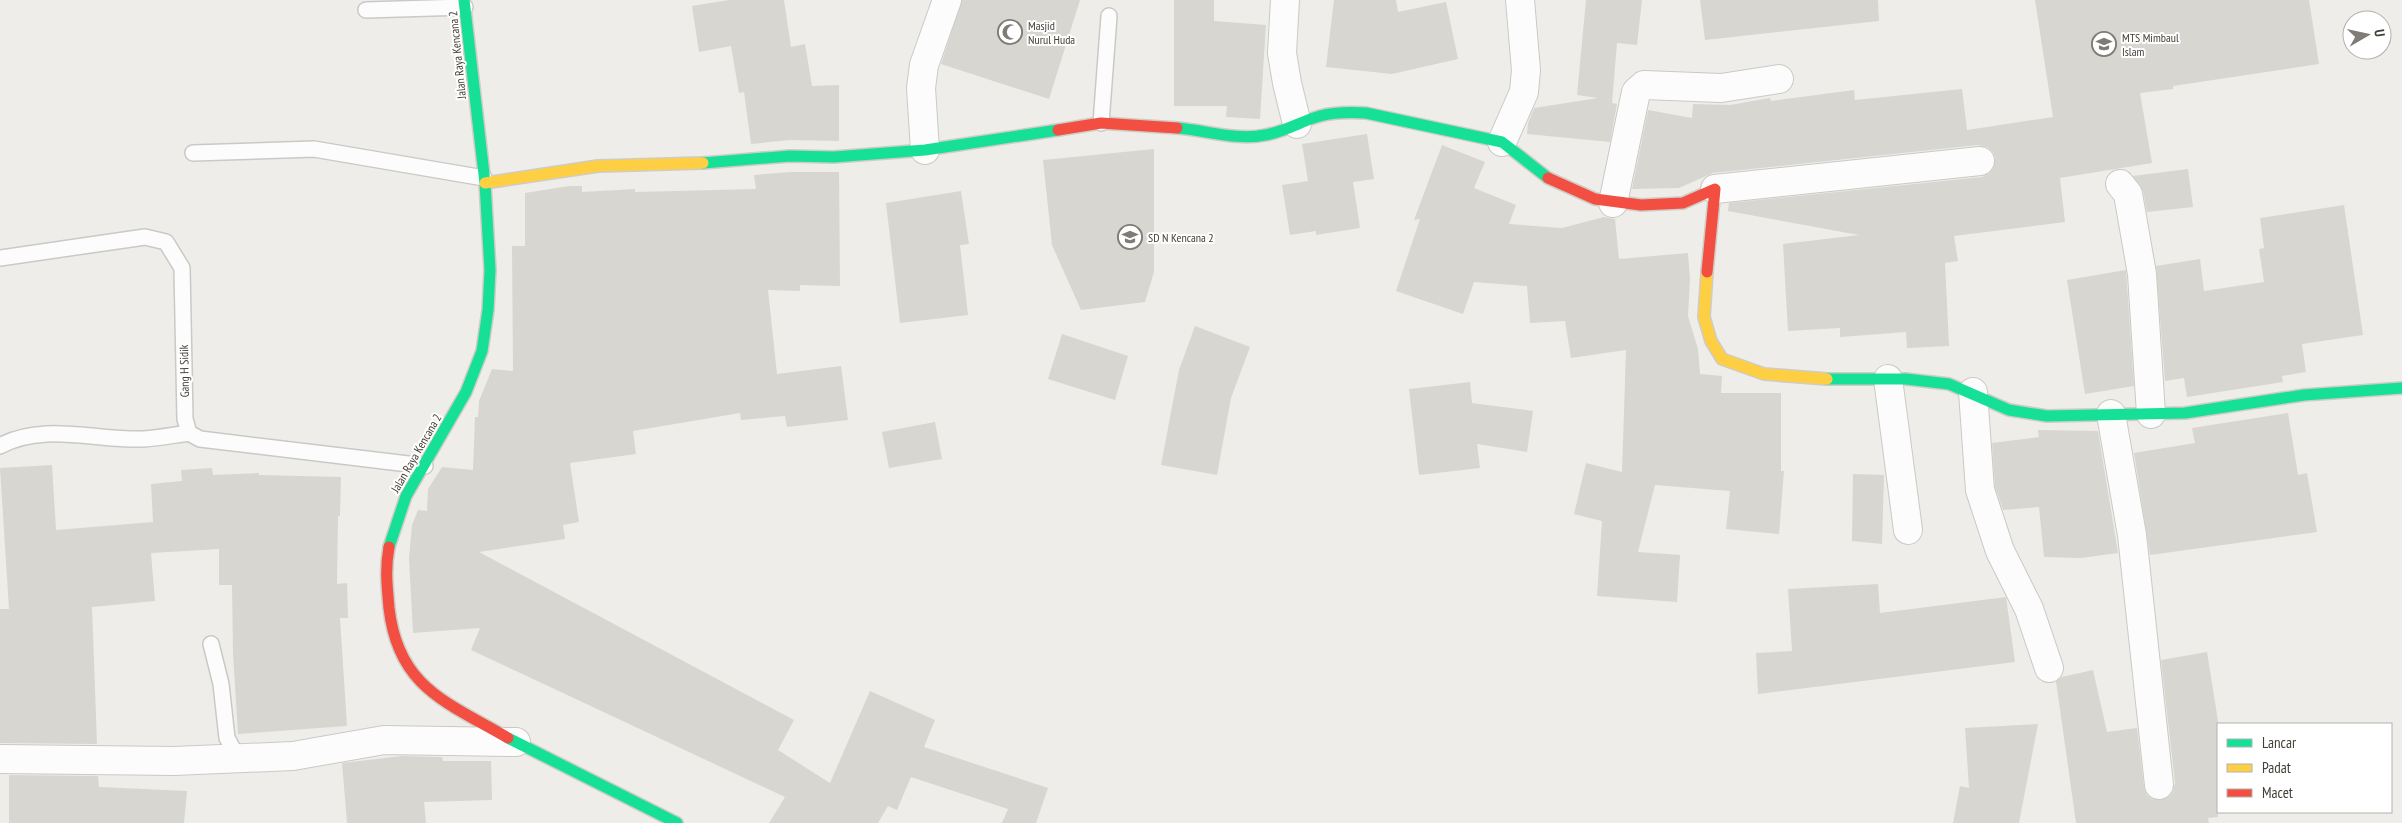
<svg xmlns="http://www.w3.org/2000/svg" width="2402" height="823" font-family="'PT Sans Narrow',sans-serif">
<rect width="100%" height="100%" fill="#eeede9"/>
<!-- building -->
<path fill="#d8d6d1" d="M 729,0 L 784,0 L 791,47 L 805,44 L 812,86 L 839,85 L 839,141 L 790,140 L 751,144 L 744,92 L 739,93 L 731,46 L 699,52 L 692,6 Z
M 962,0 L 1080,0 L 1049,99 L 941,64 Z
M 1174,0 L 1214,0 L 1214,21 L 1266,25 L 1260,119 L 1226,117 L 1227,106 L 1174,106 Z
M 1334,0 L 1396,0 L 1398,12 L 1446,2 L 1458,59 L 1392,74 L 1326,67 Z
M 1586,0 L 1642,0 L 1637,45 L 1617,43 L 1612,103 L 1617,104 L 1610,142 L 1527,134 L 1528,123 L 1534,108 L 1598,98 L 1577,95 Z
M 1700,0 L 1878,0 L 1879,21 L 1705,40 Z
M 2035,0 L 2309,0 L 2319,64 L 2173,86 L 2173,89 L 2140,93 L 2152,163 L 2060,178 L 2065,222 L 1954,236 L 1958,261 L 1945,263 L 1949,346 L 1907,348 L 1906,332 L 1840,337 L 1840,328 L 1788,331 L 1783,244 L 1859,235 L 1728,211 L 1729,203 L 1982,177 L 1990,173 L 1994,167 L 1995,159 L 1993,152 L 1987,147 L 1978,145 L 1713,173 L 1679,188 L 1632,189 L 1648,110 L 1692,118 L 1693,104 L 1730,105 L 1770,98 L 1771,101 L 1854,90 L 1855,100 L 1962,89 L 1967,130 L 2053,117 Z
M 1367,134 L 1374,179 L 1353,182 L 1360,228 L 1316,235 L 1316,231 L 1290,235 L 1282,185 L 1308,181 L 1302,144 Z
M 1442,145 L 1485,162 L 1474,188 L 1516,205 L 1509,224 L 1562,228 L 1604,217 L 1615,219 L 1619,259 L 1688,253 L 1690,279 L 1688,316 L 1698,349 L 1700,374 L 1722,376 L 1721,393 L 1781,393 L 1781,471 L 1784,471 L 1779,534 L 1726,529 L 1730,491 L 1655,485 L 1638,552 L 1680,555 L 1677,602 L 1597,596 L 1602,521 L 1574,514 L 1586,463 L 1622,472 L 1626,350 L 1571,358 L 1565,321 L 1530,323 L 1527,286 L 1474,282 L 1463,314 L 1396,291 L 1420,219 L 1414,220 Z
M 1154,149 L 1154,272 L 1145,302 L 1081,310 L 1052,245 L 1043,160 Z
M 2188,169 L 2193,207 L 2147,212 L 2143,191 L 2133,176 Z
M 791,172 L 839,172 L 840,286 L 800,285 L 800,291 L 768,290 L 777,374 L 841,366 L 848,420 L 787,427 L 785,416 L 741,420 L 740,413 L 633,431 L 636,454 L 570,463 L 579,522 L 563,525 L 565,539 L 479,552 L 794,720 L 778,750 L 830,783 L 870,691 L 935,720 L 924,747 L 1048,788 L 1036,823 L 1002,823 L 1008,809 L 911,777 L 897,810 L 888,806 L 878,823 L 769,823 L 785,797 L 471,650 L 480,628 L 413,633 L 409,558 L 412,525 L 418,510 L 427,511 L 428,489 L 442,467 L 473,470 L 475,417 L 478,417 L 479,401 L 492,369 L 513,371 L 512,246 L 525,246 L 525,193 L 569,186 L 582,186 L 582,192 L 635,189 L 635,192 L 756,189 L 754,175 Z
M 961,191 L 969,244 L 960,245 L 968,315 L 900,323 L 886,203 Z
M 2344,205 L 2363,335 L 2302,344 L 2306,372 L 2282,376 L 2283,382 L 2187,397 L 2184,378 L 2165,381 L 2156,266 L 2200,259 L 2204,291 L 2264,282 L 2259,249 L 2264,248 L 2260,218 Z
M 2126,270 L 2134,386 L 2085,394 L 2067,280 Z
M 1195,326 L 1250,347 L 1231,398 L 1217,475 L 1161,465 L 1179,370 Z
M 1062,334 L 1128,356 L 1115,400 L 1048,379 Z
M 1470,382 L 1472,403 L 1533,411 L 1527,452 L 1477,444 L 1480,468 L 1419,475 L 1409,389 Z
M 2288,413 L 2298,475 L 2307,473 L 2317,532 L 2150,555 L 2134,453 L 2195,443 L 2192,428 Z
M 935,422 L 942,459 L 889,468 L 882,432 Z
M 2038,430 L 2098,431 L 2118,553 L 2081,558 L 2044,557 L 2039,507 L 2003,510 L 1995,487 L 1992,443 L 2039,437 Z
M 52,465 L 56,530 L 153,522 L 151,484 L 182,481 L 181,470 L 212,468 L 213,475 L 259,473 L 259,475 L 341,477 L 340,516 L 338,516 L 337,584 L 347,583 L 348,618 L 340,618 L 347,726 L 238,734 L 233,654 L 232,585 L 219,585 L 219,549 L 151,553 L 155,601 L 92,607 L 97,744 L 0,743 L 0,609 L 9,609 L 0,468 Z
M 1853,474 L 1884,475 L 1882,544 L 1852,541 Z
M 1878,584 L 1880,613 L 2006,597 L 2015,662 L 1758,694 L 1756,653 L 1792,651 L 1788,589 Z
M 2207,652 L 2218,721 L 2218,817 L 2208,818 L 2209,823 L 2076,823 L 2056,681 L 2062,677 L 2093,670 L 2107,732 L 2137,728 L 2144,787 L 2147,795 L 2152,799 L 2161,800 L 2169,797 L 2173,792 L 2175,783 L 2161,660 Z
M 2038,724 L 2019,823 L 1953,823 L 1960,786 L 1969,788 L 1965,728 Z
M 402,756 L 442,757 L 443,761 L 491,761 L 492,800 L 424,802 L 426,823 L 347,823 L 342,763 Z
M 9,775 L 98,776 L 99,787 L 187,791 L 184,823 L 9,823 Z"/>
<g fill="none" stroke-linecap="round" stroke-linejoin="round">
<defs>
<path id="lane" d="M 366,10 L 465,7
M 1101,123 L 1109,16
M 193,153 L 314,149 L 484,178
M 0,258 L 145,237 L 166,242 L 182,268 L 185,419 L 189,433 L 200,439 L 425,466
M 0,446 C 43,422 97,441 144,439 C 159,438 174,435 189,433
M 211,644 L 221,684 L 227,738 L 238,758"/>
<path id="street" d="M 1285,0 L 1282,53 L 1287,83 L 1297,124
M 1502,142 L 1524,92 L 1526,70 L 1520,0
M 925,150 L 921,88 L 924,65 L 947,0
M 2120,184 L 2128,194 L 2142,274 L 2151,414
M 1715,189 L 1980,161
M 1613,203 L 1636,92 L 1644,85 L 1721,88 L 1779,79
M 1888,379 L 1908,530
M 1973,392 L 1980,490 L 2000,551 L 2029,609 L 2049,668
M 2111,414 L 2132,535 L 2159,785
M 0,759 L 174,761 L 293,756 L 384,740 L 516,742"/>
<path id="fast" d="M 1177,128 C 1205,130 1236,141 1265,135 C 1285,132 1301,121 1320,116 C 1335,112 1350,112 1366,113 L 1502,142 L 1548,178
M 703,163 L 790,156 L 834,157 L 925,150 L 1058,130
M 1827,379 L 1906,379 L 1949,384 L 2009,410 L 2047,416 L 2185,413 L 2304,395 L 2402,388
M 389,547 L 406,496 L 466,392 L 482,351 L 488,310 L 490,270 L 485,183 L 464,0
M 508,738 L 677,823"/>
<path id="slow" d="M 485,183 L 598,166 L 703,163
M 1707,272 L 1704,317 L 1711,341 L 1722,359 L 1764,374 L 1827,379"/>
<path id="jam" d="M 1058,130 L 1101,123 L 1177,128
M 1548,178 L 1595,199 L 1641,205 L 1683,203 L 1715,189 L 1707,272
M 389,547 C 385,570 387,585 389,608 C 398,687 446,702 508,738"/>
</defs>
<!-- lane casing -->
<use href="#lane" stroke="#cbc9c5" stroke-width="18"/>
<!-- street casing -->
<use href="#street" stroke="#cbc9c5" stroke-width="30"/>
<!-- fast casing -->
<use href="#fast" stroke="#cfccc3" stroke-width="14"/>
<!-- slow casing -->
<use href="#slow" stroke="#cfccc3" stroke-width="14"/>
<!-- jam casing -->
<use href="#jam" stroke="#cfccc3" stroke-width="14"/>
<!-- lane -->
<use href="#lane" stroke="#fcfcfc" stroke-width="15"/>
<!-- street -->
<use href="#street" stroke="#fcfcfc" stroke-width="28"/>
<!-- fast -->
<use href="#fast" stroke="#16e098" stroke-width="11"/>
<!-- slow -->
<use href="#slow" stroke="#ffcf43" stroke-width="11"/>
<!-- jam -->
<use href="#jam" stroke="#f24e42" stroke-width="11"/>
</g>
<!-- icons -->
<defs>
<symbol id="mosque-ring" viewBox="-11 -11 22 22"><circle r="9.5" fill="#fff" stroke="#7f7b75" stroke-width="1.5"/><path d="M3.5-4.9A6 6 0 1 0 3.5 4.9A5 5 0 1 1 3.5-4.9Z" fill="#7f7b75"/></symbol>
<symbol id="school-ring" viewBox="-11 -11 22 22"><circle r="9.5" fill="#fff" stroke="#7f7b75" stroke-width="1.5"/><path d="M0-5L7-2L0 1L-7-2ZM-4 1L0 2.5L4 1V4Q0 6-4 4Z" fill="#7f7b75"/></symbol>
</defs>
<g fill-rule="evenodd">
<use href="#mosque-ring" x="996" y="18" width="28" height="28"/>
<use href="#school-ring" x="2090" y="30" width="28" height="28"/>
<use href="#school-ring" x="1116" y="223" width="28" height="28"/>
</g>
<g text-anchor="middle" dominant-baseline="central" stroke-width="4" stroke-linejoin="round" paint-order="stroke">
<!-- poi labels -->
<g font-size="12" fill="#433e36" stroke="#fff" text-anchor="start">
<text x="1028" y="25">Masjid<tspan x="1028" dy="14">Nurul Huda</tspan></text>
<text x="2122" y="37">MTS Mimbaul<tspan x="2122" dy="14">Islam</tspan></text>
<text x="1148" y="237">SD N Kencana 2</text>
</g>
<!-- street labels -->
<g font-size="12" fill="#433e36" stroke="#fff">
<text transform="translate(457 55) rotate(-96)">Jalan Raya Kencana 2</text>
<text transform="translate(184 371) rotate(-91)">Gang H Sidik</text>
<text transform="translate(416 453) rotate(-60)">Jalan Raya Kencana 2</text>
</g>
</g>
<!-- legend -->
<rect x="2217" y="723" width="175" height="90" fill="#ffffff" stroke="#b4b2af"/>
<rect x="2227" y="739" width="25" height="8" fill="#16e098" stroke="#b4b2af"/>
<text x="2262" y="748" font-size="15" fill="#433e36">Lancar</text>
<rect x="2227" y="764" width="25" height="8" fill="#ffcf43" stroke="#b4b2af"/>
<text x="2262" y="773" font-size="15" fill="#433e36">Padat</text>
<rect x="2227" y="789" width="25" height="8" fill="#f24e42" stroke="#b4b2af"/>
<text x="2262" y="798" font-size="15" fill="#433e36">Macet</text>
<!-- north arrow -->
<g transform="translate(2367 35) rotate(81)"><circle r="24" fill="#ffffff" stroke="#b4b2af"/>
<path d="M0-4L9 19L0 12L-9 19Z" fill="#7f7b75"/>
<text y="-8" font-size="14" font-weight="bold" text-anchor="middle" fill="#433e36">U</text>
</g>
</svg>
